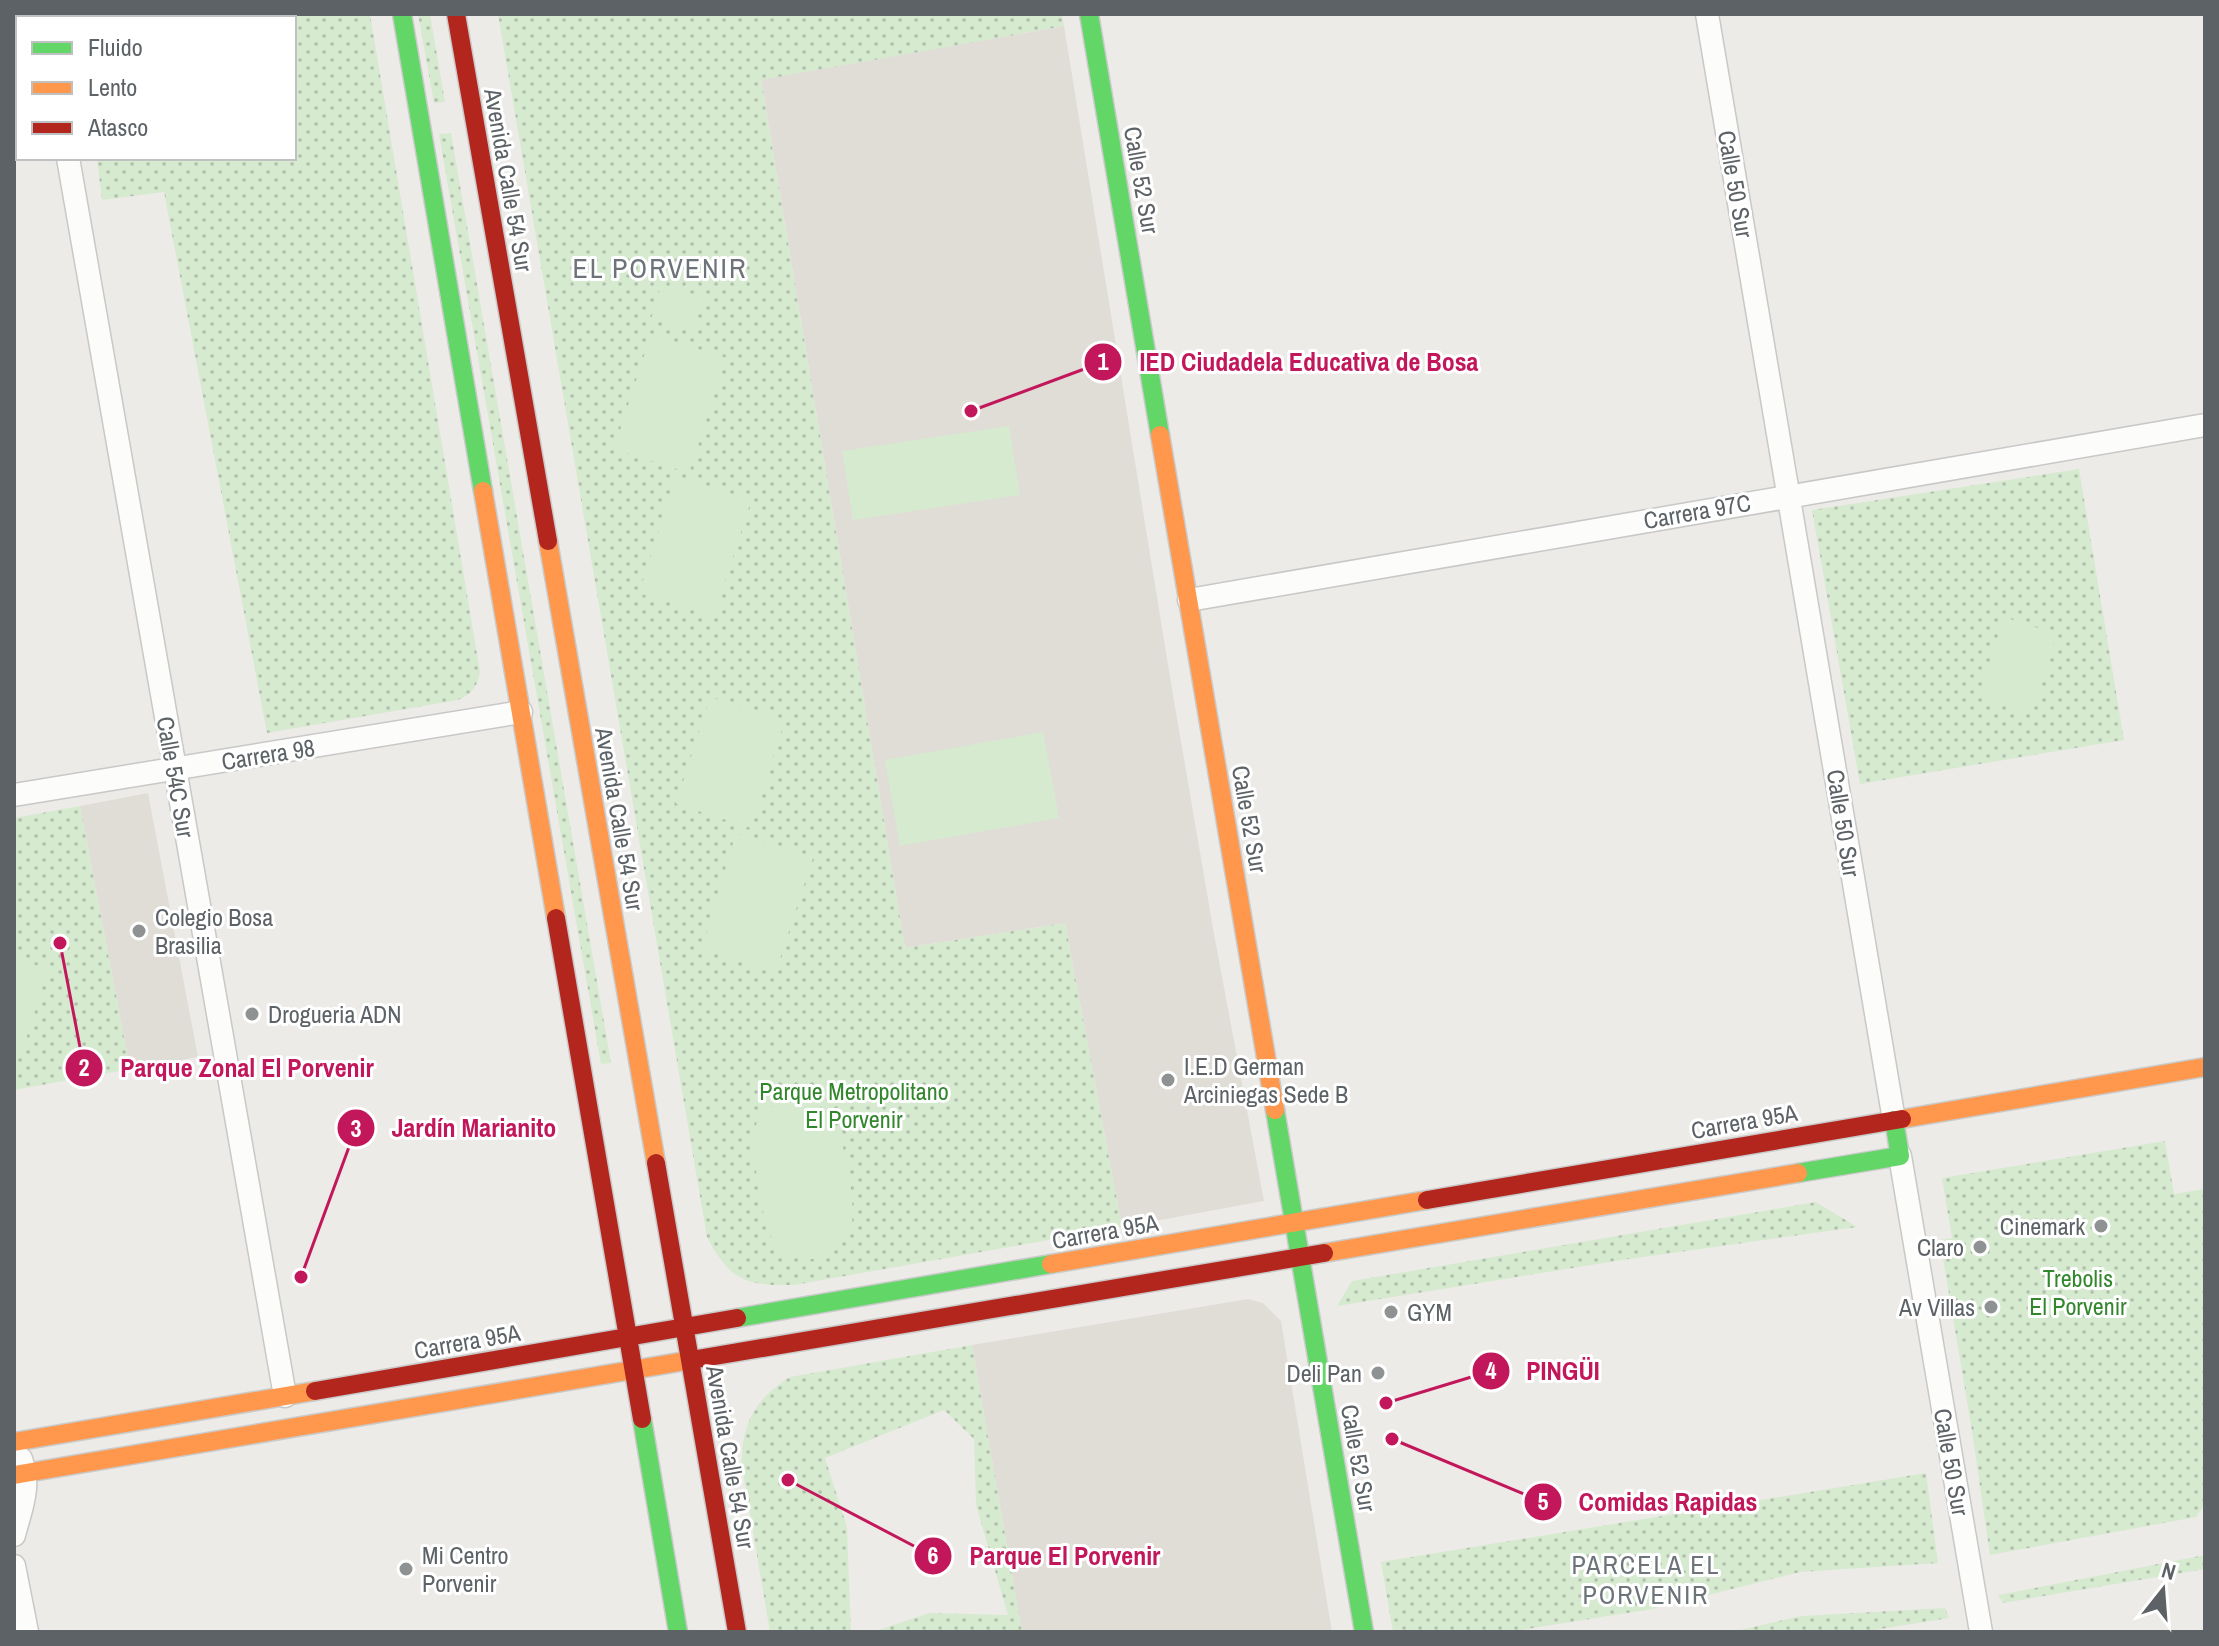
<svg xmlns="http://www.w3.org/2000/svg" width="2219" height="1646" font-family="'Archivo Narrow',sans-serif">
<defs>
<pattern id="grass-dots" width="8" height="8" patternUnits="userSpaceOnUse" patternTransform="scale(2)"><rect width="8" height="8" fill="#d6ead0"/><path d="M2 2h.1M6 6h.1" fill="none" stroke="#b1c1ad" stroke-width="1.8" stroke-linecap="round"/></pattern>
</defs>
<rect width="100%" height="100%" fill="#edebe7"/>
<!-- education -->
<path fill="#e0ddd7" d="M 1064,26 L 1171,683 L 1214,934 L 1264,1201 L 1122,1227 L 1065,923 L 905,948 L 761,79 Z
M 148,793 L 198,1057 L 130,1069 L 80,806 Z
M 1248,1299 L 1263,1303 L 1281,1321 L 1332,1632 L 1022,1632 L 972,1345 Z"/>
<!-- grass -->
<path fill="url(#grass-dots)" d="M 69,14 L 370,14 L 480,672 C 477,687 472,694 458,700 L 267,733 L 164,192 L 102,200 L 97,158 L 294,158 L 294,18 L 69,18 Z
M 418,14 L 430,14 L 445,102 L 434,103 Z
M 498,14 L 1062,14 L 1064,26 L 761,80 L 905,948 L 1065,923 L 1122,1227 L 794,1285 C 746,1286 730,1281 707,1237 Z
M 451,133 L 611,1063 L 601,1064 L 439,134 Z
M 2079,469 L 2124,740 L 1860,784 L 1812,510 Z
M 80,806 L 130,1069 L 14,1090 L 14,818 Z
M 2165,1141 L 2174,1194 L 2205,1189 L 2205,1504 L 2196,1517 L 1990,1555 L 1972,1431 L 1940,1240 L 1952,1238 L 1942,1178 Z
M 1816,1202 L 1857,1227 L 1622,1260 L 1337,1306 L 1352,1281 Z
M 972,1345 L 1022,1632 L 873,1632 L 929,1613 L 1008,1615 L 976,1505 L 974,1439 L 944,1410 L 825,1458 L 847,1527 L 851,1632 L 770,1632 L 742,1467 C 740,1426 755,1398 790,1377 Z
M 1926,1473 L 1938,1563 L 1800,1572 L 1652,1609 L 1509,1632 L 1393,1632 L 1381,1562 Z
M 2205,1555 L 2205,1569 L 2003,1603 L 1998,1595 Z
M 1945,1608 L 1949,1618 L 1862,1632 L 1732,1632 L 1801,1616 Z"/>
<!-- garden -->
<path fill="#d6ead0" d="M 661,285 L 703,297 L 693,331 L 651,319 Z
M 651,334 L 726,358 L 689,473 L 614,449 Z
M 1009,426 L 1020,495 L 853,520 L 842,451 Z
M 676,477 L 751,501 L 714,616 L 639,593 Z
M 2004,617 L 2057,634 L 2031,714 L 1979,696 Z
M 710,697 L 785,720 L 751,828 L 676,804 Z
M 1043,732 L 1059,818 L 900,846 L 885,760 Z
M 736,833 L 813,858 L 775,974 L 702,948 Z
M 14,958 L 48,969 L 21,1055 L 14,1053 Z
M 794,1099 C 806,1101 819,1103 828,1112 C 843,1128 859,1209 850,1230 C 839,1260 797,1271 776,1244 C 764,1230 763,1209 760,1192 C 753,1152 739,1108 794,1099 Z"/>
<g fill="none" stroke-linecap="round" stroke-linejoin="round">
<defs>
<path id="street" d="M 43,14 L 43,18
M 1707,14 L 1894,1120
M 68,158 L 285,1396
M 1189,600 L 2205,425
M 14,795 L 521,712
M 1900,1156 L 1981,1632
M 14,1535 C 21,1508 31,1487 21,1459
M 14,1566 L 27,1632"/>
<path id="fast" d="M 402,14 L 483,491
M 1089,14 L 1160,435
M 1275,1110 L 1364,1632
M 1798,1173 L 1900,1156 L 1894,1120
M 737,1318 L 1051,1264
M 642,1419 L 678,1632"/>
<path id="slow" d="M 1160,435 L 1275,1110
M 483,491 L 556,918
M 548,541 L 656,1163
M 1902,1119 L 2205,1067
M 1324,1253 L 1798,1173
M 1051,1264 L 1427,1200
M 14,1442 L 315,1391
M 14,1475 L 697,1359"/>
<path id="jam" d="M 456,14 L 548,541
M 556,918 L 642,1419
M 656,1163 L 737,1632
M 1427,1200 L 1902,1119
M 697,1359 L 1324,1253
M 315,1391 L 737,1318"/>
</defs>
<!-- street casing -->
<use href="#street" stroke="#c8c8c8" stroke-width="25"/>
<!-- fast casing -->
<use href="#fast" stroke="#c9caca" stroke-width="21"/>
<!-- slow casing -->
<use href="#slow" stroke="#c9caca" stroke-width="21"/>
<!-- jam casing -->
<use href="#jam" stroke="#c9caca" stroke-width="21"/>
<!-- street -->
<use href="#street" stroke="#fcfcfb" stroke-width="22"/>
<!-- fast -->
<use href="#fast" stroke="#63d668" stroke-width="18"/>
<!-- slow -->
<use href="#slow" stroke="#ff974d" stroke-width="18"/>
<!-- jam -->
<use href="#jam" stroke="#b3261e" stroke-width="18"/>
</g>
<!-- markers -->
<g fill="#8f9293" stroke="#fff" stroke-width="3">
<circle cx="139" cy="931" r="8"/>
<circle cx="252" cy="1014" r="8"/>
<circle cx="1168" cy="1080" r="8"/>
<circle cx="2101" cy="1226" r="8"/>
<circle cx="1980" cy="1247" r="8"/>
<circle cx="1991" cy="1307" r="8"/>
<circle cx="1391" cy="1312" r="8"/>
<circle cx="1378" cy="1373" r="8"/>
<circle cx="406" cy="1569" r="8"/>
</g>
<g text-anchor="middle" dominant-baseline="central" stroke-width="6" stroke-linejoin="round" paint-order="stroke">
<!-- street labels -->
<g font-size="24" fill="#5c6266" stroke="#fff">
<text transform="translate(509 180) rotate(80)">Avenida Calle 54 Sur</text>
<text transform="translate(1142 180) rotate(80)">Calle 52 Sur</text>
<text transform="translate(1736 184) rotate(80)">Calle 50 Sur</text>
<text transform="translate(1697 511) rotate(-10)">Carrera 97C</text>
<text transform="translate(268 754) rotate(-9)">Carrera 98</text>
<text transform="translate(176 777) rotate(80)">Calle 54C Sur</text>
<text transform="translate(620 819) rotate(80)">Avenida Calle 54 Sur</text>
<text transform="translate(1250 819) rotate(80)">Calle 52 Sur</text>
<text transform="translate(1844 823) rotate(81)">Calle 50 Sur</text>
<text transform="translate(1744 1121) rotate(-10)">Carrera 95A</text>
<text transform="translate(1105 1231) rotate(-10)">Carrera 95A</text>
<text transform="translate(467 1341) rotate(-10)">Carrera 95A</text>
<text transform="translate(731 1457) rotate(80)">Avenida Calle 54 Sur</text>
<text transform="translate(1359 1458) rotate(80)">Calle 52 Sur</text>
<text transform="translate(1952 1462) rotate(80)">Calle 50 Sur</text>
</g>
<!-- poi labels -->
<g font-size="24" fill="#5c6266" stroke="#fff" text-anchor="start">
<text x="155" y="917">Colegio Bosa<tspan x="155" dy="28">Brasilia</tspan></text>
<text x="268" y="1014">Drogueria ADN</text>
<text x="1184" y="1066">I.E.D German<tspan x="1184" dy="28">Arciniegas Sede B</tspan></text>
<text x="2085" y="1226" text-anchor="end">Cinemark</text>
<text x="1964" y="1247" text-anchor="end">Claro</text>
<text x="1975" y="1307" text-anchor="end">Av Villas</text>
<text x="1407" y="1312">GYM</text>
<text x="1362" y="1373" text-anchor="end">Deli Pan</text>
<text x="422" y="1555">Mi Centro<tspan x="422" dy="28">Porvenir</tspan></text>
</g>
<!-- park labels -->
<g font-size="24" fill="#32862c" stroke="#fff">
<text x="854" y="1091">Parque Metropolitano<tspan x="854" dy="28">El Porvenir</tspan></text>
<text x="2078" y="1278">Trebolis<tspan x="2078" dy="28">El Porvenir</tspan></text>
</g>
<!-- neighbourhood labels -->
<g font-size="26" letter-spacing="2" fill="#6d7479" stroke="#fff">
<text x="1646" y="1564">PARCELA EL<tspan x="1646" dy="30">PORVENIR</tspan></text>
</g>
<!-- quarter labels -->
<g font-size="28" letter-spacing="2" fill="#6d7479" stroke="#fff">
<text x="660" y="268">EL PORVENIR</text>
</g>
</g>
<!-- callouts -->
<path fill="none" stroke="#c2185b" stroke-width="3" d="M971 411L1103 362M60 943L84 1068M301 1277L356 1128M1386 1403L1491 1371M1392 1439L1543 1502M788 1480L933 1556"/>
<g fill="#c2185b" stroke="#fff" stroke-width="3">
<circle cx="971" cy="411" r="8"/>
<circle cx="60" cy="943" r="8"/>
<circle cx="301" cy="1277" r="8"/>
<circle cx="1386" cy="1403" r="8"/>
<circle cx="1392" cy="1439" r="8"/>
<circle cx="788" cy="1480" r="8"/>
<circle cx="1103" cy="362" r="20"/>
<circle cx="84" cy="1068" r="20"/>
<circle cx="356" cy="1128" r="20"/>
<circle cx="1491" cy="1371" r="20"/>
<circle cx="1543" cy="1502" r="20"/>
<circle cx="933" cy="1556" r="20"/>
</g>
<g font-size="24" text-anchor="middle" font-weight="bold" fill="#fff">
<text x="1103" y="370">1</text>
<text x="84" y="1076">2</text>
<text x="356" y="1137">3</text>
<text x="1491" y="1379">4</text>
<text x="1543" y="1510">5</text>
<text x="933" y="1564">6</text>
</g>
<g font-size="26" text-anchor="middle" font-weight="bold" fill="#c2185b" stroke="#fff" stroke-width="6" stroke-linejoin="round" paint-order="stroke">
<text x="1309" y="371">IED Ciudadela Educativa de Bosa</text>
<text x="247" y="1077">Parque Zonal El Porvenir</text>
<text x="474" y="1137">Jardín Marianito</text>
<text x="1563" y="1380">PINGÜI</text>
<text x="1668" y="1511">Comidas Rapidas</text>
<text x="1065" y="1565">Parque El Porvenir</text>
</g>
<!-- border -->
<rect width="2219" height="1646" fill="none" stroke="#5c6266" stroke-width="32"/>
<!-- legend -->
<rect x="16" y="16" width="280" height="144" fill="#ffffff" stroke="#bec0c2" stroke-width="2"/>
<rect x="32" y="42" width="40" height="12" fill="#63d668" stroke="#bec0c2" stroke-width="2"/>
<text x="88" y="56" font-size="24" fill="#5c6266">Fluido</text>
<rect x="32" y="82" width="40" height="12" fill="#ff974d" stroke="#bec0c2" stroke-width="2"/>
<text x="88" y="96" font-size="24" fill="#5c6266">Lento</text>
<rect x="32" y="122" width="40" height="12" fill="#b3261e" stroke="#bec0c2" stroke-width="2"/>
<text x="88" y="136" font-size="24" fill="#5c6266">Atasco</text>
<!-- north arrow -->
<g transform="translate(2163 1590) rotate(17)" stroke="#ffffff" stroke-width="6" paint-order="stroke">
<path d="M0-6L14 30L0 20L-14 30Z" fill="#5c6266"/>
<text y="-12" font-size="22" font-weight="bold" text-anchor="middle" fill="#5c6266">N</text>
</g>
</svg>
